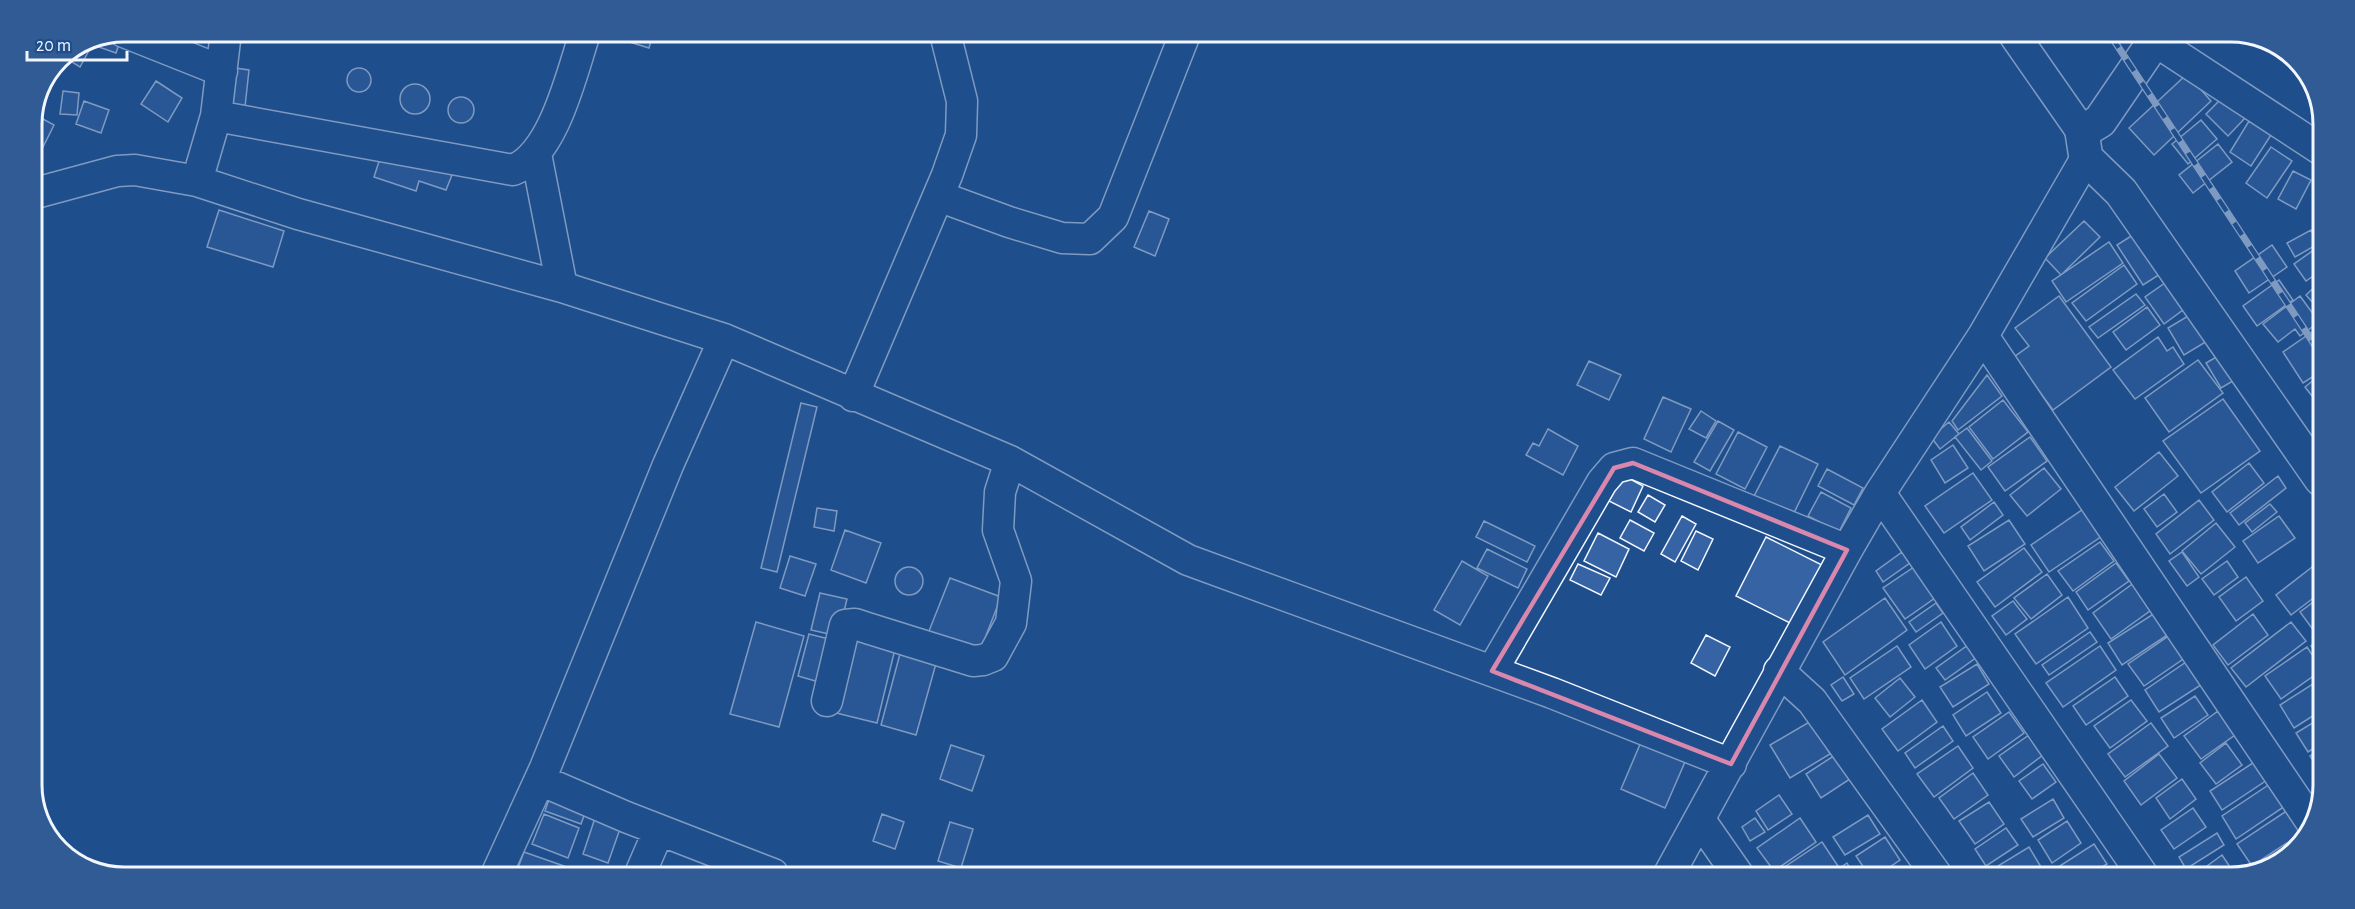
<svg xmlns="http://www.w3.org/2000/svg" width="2355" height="909" font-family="'Alegreya Sans',sans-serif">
<rect width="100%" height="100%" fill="#1f4e8c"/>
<!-- building -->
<path fill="#3563a3" stroke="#f2f6ff" stroke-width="1.5" d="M 614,33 L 653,33 L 649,48 L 613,37 Z
M 110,37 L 120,41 L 116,53 L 96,46 L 96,43 Z
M 92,45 L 80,67 L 64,57 L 65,56 Z
M347 80a12 12 0 1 1 24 0a12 12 0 1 1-24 0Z
M 235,68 L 249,70 L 245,107 L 231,106 Z
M 2187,74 L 2211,101 L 2154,155 L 2129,128 Z
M 156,81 L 182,98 L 168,122 L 141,104 Z
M400 99a15 15 0 1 1 30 0a15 15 0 1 1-30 0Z
M 63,91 L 79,93 L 77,115 L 60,114 Z
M 2224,96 L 2246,117 L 2228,136 L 2206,114 Z
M448 110a13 13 0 1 1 26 0a13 13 0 1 1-26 0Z
M 84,101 L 109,110 L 101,133 L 76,124 Z
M 34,114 L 54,125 L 38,157 L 32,154 L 32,119 Z
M 2201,120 L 2217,139 L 2188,164 L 2172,144 Z
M 2249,121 L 2271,135 L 2251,166 L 2230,152 Z
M 2218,144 L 2232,162 L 2193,193 L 2179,175 Z
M 2271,147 L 2292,161 L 2267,198 L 2246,183 Z
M 382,152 L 452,175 L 446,190 L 419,181 L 416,191 L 374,177 Z
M 2293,171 L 2311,180 L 2296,209 L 2278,199 Z
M 219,210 L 284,231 L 273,267 L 207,247 Z
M 1149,211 L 1169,219 L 1155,256 L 1134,247 Z
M 2084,221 L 2100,237 L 2061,275 L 2045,258 Z
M 2311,230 L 2318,244 L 2295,257 L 2287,243 Z
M 2139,231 L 2165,271 L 2143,285 L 2117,245 Z
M 2109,242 L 2123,263 L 2066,302 L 2052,281 Z
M 2322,244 L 2322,270 L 2306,281 L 2294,264 Z
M 2272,245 L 2287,267 L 2249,293 L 2235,271 Z
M 2124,265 L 2137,284 L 2086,321 L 2072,303 Z
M 2172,278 L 2191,304 L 2164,324 L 2145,297 Z
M 2279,280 L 2293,300 L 2257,326 L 2243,306 Z
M 2322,280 L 2322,313 L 2306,295 Z
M 2136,294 L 2145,305 L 2098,338 L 2089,327 Z
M 2059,296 L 2111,367 L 2053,410 L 2014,357 L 2029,346 L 2015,328 Z
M 2300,296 L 2319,322 L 2300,336 L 2295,329 L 2278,342 L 2263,324 Z
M 2147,307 L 2160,325 L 2126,350 L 2113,332 Z
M 2193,313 L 2209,340 L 2184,355 L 2168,328 Z
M 2312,332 L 2322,347 L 2322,371 L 2303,383 L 2283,352 Z
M 2158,337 L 2167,351 L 2173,347 L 2184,364 L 2135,399 L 2113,370 Z
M 2223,353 L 2238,378 L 2221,388 L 2206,363 Z
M 2198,360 L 2223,393 L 2169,432 L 2145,398 Z
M 1589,361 L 1621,375 L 1609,400 L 1577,385 Z
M 2321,374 L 2321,404 L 2320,406 L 2305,387 Z
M 1987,375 L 2002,396 L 1958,430 L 1952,421 Z
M 1663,397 L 1691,409 L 1671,452 L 1644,439 Z
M 2223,399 L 2260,451 L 2201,493 L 2163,441 Z
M 2003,400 L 2028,432 L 1993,459 L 1969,427 Z
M 801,403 L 817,407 L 777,572 L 761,568 Z
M 1701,411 L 1716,421 L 1706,438 L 1689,429 Z
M 1718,421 L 1734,430 L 1710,471 L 1694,462 Z
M 1949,422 L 1959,434 L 1940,449 L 1931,437 Z
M 1967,428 L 1992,461 L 1981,470 L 1955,437 Z
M 1548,429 L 1578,446 L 1563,475 L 1526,455 L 1533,443 L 1539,446 Z
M 1738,432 L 1767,447 L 1745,489 L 1716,474 Z
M 2030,437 L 2047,461 L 2005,491 L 1988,467 Z
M 1953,445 L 1968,468 L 1945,483 L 1931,460 Z
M 1780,446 L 1818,464 L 1791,519 L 1752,500 Z
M 2159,452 L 2178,476 L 2134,511 L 2115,487 Z
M 2249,463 L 2264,483 L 2227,512 L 2212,492 Z
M 2044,468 L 2061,489 L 2027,516 L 2010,495 Z
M 1827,469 L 1863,488 L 1854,505 L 1818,486 Z
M 1973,473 L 1992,500 L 1944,533 L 1925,506 Z
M 1623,475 L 1643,486 L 1631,512 L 1609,501 Z
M 2278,476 L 2286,488 L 2239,525 L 2230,513 Z
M 1821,492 L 1851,508 L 1839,532 L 1808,516 Z
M 2164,494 L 2177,512 L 2157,527 L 2144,509 Z
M 1648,495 L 1665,505 L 1655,522 L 1638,512 Z
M 2199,500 L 2214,520 L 2170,554 L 2156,534 Z
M 1994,502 L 2003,515 L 1970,540 L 1961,527 Z
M 2270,504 L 2277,512 L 2252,532 L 2245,523 Z
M 2089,505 L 2108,532 L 2049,572 L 2031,545 Z
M 817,508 L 837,511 L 834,531 L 814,527 Z
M 1682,516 L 1696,524 L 1675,562 L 1661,554 Z
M 2279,516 L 2295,538 L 2258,563 L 2243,541 Z
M 1630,520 L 1654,533 L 1644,551 L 1620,538 Z
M 2009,520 L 2025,544 L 1984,571 L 1968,546 Z
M 1484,521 L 1535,546 L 1527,562 L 1476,537 Z
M 2216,523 L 2235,547 L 2201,574 L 2182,551 Z
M 845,530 L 881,543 L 866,583 L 831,570 Z
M 1696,531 L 1713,539 L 1698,570 L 1681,561 Z
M 1598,533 L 1629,549 L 1616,577 L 1584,561 Z
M 1766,537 L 1822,565 L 1792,624 L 1736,596 Z
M 2100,542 L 2114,561 L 2073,591 L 2058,571 Z
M 2024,548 L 2042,572 L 1995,607 L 1977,582 Z
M 1487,549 L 1527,569 L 1518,588 L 1477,568 Z
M 1902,552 L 1910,563 L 1883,582 L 1876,571 Z
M 2182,552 L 2199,577 L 2187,586 L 2169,561 Z
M 790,556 L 816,564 L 805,596 L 780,588 Z
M 1462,561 L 1488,576 L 1460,625 L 1434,610 Z
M 2227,561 L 2238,577 L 2214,595 L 2202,579 Z
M 2116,563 L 2129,581 L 2088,610 L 2076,592 Z
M 1578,564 L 1610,578 L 1601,595 L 1570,580 Z
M 2316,564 L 2320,569 L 2320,593 L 2291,615 L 2276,595 Z
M 1914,567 L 1935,598 L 1905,619 L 1883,588 Z
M895 581a14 14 0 1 1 28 0a14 14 0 1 1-28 0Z
M 2047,574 L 2062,595 L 2031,619 L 2014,598 Z
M 2246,577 L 2263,601 L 2236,621 L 2219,597 Z
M 950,578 L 1001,597 L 980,651 L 929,631 Z
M 2135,582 L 2154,608 L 2111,639 L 2093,613 Z
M 820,593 L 847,599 L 838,636 L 811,630 Z
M 2068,597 L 2088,628 L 2036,664 L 2015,634 Z
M 2320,597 L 2320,634 L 2317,635 L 2300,612 Z
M 1885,598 L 1907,630 L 1845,675 L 1823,642 Z
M 2013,601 L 2027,619 L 2006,635 L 1992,616 Z
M 1936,603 L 1943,613 L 1916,632 L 1909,622 Z
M 2158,611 L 2172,632 L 2122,665 L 2108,643 Z
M 2253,614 L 2268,635 L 2228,665 L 2213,645 Z
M 756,622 L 804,636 L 779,727 L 730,714 Z
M 1941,622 L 1957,646 L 1925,669 L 1909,645 Z
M 2291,622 L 2306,641 L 2246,687 L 2231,668 Z
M 2090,632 L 2097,642 L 2049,675 L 2042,665 Z
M 2173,633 L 2189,655 L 2144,686 L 2128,664 Z
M 809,634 L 837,641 L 826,684 L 798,676 Z
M 1706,635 L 1730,647 L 1715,676 L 1691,663 Z
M 846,637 L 895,649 L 877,723 L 828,711 Z
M 2320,639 L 2320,658 L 2311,646 Z
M 1968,645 L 1977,657 L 1945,680 L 1936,668 Z
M 1897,646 L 1911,667 L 1864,699 L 1850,678 Z
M 2100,646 L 2116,670 L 2063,707 L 2046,683 Z
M 2307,647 L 2319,665 L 2319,672 L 2281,699 L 2265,676 Z
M 901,650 L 937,660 L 916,735 L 881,725 Z
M 2192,658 L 2207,681 L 2159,712 L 2145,690 Z
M 1977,664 L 1989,684 L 1953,707 L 1940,687 Z
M 1843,677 L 1854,694 L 1842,701 L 1831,685 Z
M 2115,677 L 2128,696 L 2086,725 L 2073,706 Z
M 1900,678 L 1915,697 L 1890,717 L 1875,698 Z
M 2319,680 L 2319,712 L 2294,728 L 2280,705 Z
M 1987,692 L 2001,713 L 1966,736 L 1953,715 Z
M 2195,696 L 2208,715 L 2174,738 L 2161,718 Z
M 1922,700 L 1937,722 L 1898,751 L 1882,729 Z
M 2131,700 L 2147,721 L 2110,748 L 2094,726 Z
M 2218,711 L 2235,735 L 2201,759 L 2184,736 Z
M 2009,712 L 2024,733 L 1988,759 L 1973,737 Z
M 2319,719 L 2319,745 L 2308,752 L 2296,733 Z
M 1811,721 L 1830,754 L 1790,778 L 1770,745 Z
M 2151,723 L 2168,746 L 2125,777 L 2108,754 Z
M 1943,726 L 1953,741 L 1915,768 L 1905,753 Z
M 1644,735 L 1688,755 L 1665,808 L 1621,789 Z
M 2029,735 L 2043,755 L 2014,777 L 1999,756 Z
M 2226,743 L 2242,765 L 2216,784 L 2200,763 Z
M 951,745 L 984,756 L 972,791 L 940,779 Z
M 1958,746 L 1973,768 L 1934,797 L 1917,774 Z
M 2319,750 L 2319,769 L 2310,756 Z
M 2159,754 L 2177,778 L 2141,805 L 2124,781 Z
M 1835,755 L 1850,779 L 1821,798 L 1806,774 Z
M 2262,757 L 2273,776 L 2222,810 L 2210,791 Z
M 2043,764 L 2056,782 L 2032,799 L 2019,781 Z
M 1973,773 L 1988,795 L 1954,819 L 1939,798 Z
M 2182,779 L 2196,799 L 2170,819 L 2156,798 Z
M 2276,780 L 2291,802 L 2236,839 L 2222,816 Z
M 1779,795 L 1792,814 L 1768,830 L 1756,811 Z
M 550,796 L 586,810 L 581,824 L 545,811 Z
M 2053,799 L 2064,818 L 2033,837 L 2021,819 Z
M 1989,802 L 2004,824 L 1975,844 L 1959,821 Z
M 2294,806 L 2308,829 L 2252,866 L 2237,844 Z
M 2193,808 L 2206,827 L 2174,849 L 2161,830 Z
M 544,814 L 579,828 L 568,858 L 532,844 Z
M 882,814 L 904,822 L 895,849 L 873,841 Z
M 1868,815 L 1880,834 L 1845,855 L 1833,837 Z
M 595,818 L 621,826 L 608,863 L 583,854 Z
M 1755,818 L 1765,832 L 1750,841 L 1742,827 Z
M 1800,818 L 1816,842 L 1774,871 L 1757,848 Z
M 2067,821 L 2081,843 L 2052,863 L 2038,840 Z
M 950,822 L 973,829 L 961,868 L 938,861 Z
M 2006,828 L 2018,845 L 1986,866 L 1975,849 Z
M 2217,833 L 2224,845 L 2186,869 L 2179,857 Z
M 2302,836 L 2287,858 L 2273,863 L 2269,858 Z
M 1885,837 L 1900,860 L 1875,877 L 1870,877 L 1856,856 Z
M 1822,842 L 1838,866 L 1822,877 L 1784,876 L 1780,870 Z
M 2094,844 L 2107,864 L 2086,877 L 2060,877 L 2055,869 Z
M 2029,847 L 2044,872 L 2035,877 L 1990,877 L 1988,872 Z
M 524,852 L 564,866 L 561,874 L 516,873 Z
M 2222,855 L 2236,876 L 2231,877 L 2192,877 Z
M 1847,863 L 1855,877 L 1827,877 Z
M 1707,867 L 1713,876 L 1693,876 Z
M 2107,867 L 2114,877 L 2092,877 Z"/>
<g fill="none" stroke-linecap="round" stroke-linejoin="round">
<defs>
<path id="minor" d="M 124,32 L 222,71
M 2015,36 L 2082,132
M 2155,41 L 2323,151
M 216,116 L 513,170 C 554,154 572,72 585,33
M 536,154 L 562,287
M 197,181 L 216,116 L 226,32
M 32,194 L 117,171 L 135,170 L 197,181 L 298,214 L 562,287 L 724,339 L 1010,461 L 1188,560 L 1552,693 L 1731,764
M 938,196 L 1009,222 L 1062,238 L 1090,239 L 1113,217 L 1185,34
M 1983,336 L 2312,823
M 853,396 L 947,175 L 961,135 L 962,101 L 945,33
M 1880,493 L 2144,877
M 1492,671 L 1602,482 L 1614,468 L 1633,463 L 1847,550
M 1779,671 L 1812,701 L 1938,877
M 827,701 L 845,625 L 855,624 L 867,628 L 973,661 L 983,660 L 993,656 L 1011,623 L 1016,581 L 998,530 L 1000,492 L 1010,461
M 540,780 L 626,817 L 773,874
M 1700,820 L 1739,876
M 497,873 L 545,768 L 668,465 L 724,339
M 640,874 L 659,830
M 1668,876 L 1847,550 L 1880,493 L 1983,336 L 2086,158"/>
<path id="tertiary" d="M 2158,36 L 2100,121 L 2082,132 L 2086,158 L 2121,192 L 2321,479"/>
</defs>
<!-- minor casing -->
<use href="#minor" stroke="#f2f6ff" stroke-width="33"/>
<!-- tertiary casing -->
<use href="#tertiary" stroke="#f2f6ff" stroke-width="36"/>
<!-- minor -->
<use href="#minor" stroke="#1f4e8c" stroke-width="30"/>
<!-- tertiary -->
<use href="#tertiary" stroke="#1f4e8c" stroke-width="33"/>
<defs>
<path id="rail" d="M 2111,36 L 2322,356"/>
</defs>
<!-- rail casing -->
<use href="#rail" stroke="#f2f6ff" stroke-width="7"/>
<!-- rail -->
<use href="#rail" stroke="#1f4e8c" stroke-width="4.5" stroke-dasharray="14" stroke-linecap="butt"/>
</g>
<!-- marked area -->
<path d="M0 0H2355V909H0ZM 1633,463 L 1847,550 L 1731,764 L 1492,671 L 1614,468 Z" fill="#1f4e8c" fill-opacity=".55" fill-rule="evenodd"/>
<path fill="none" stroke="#da87ad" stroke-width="4.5" stroke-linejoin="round" d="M 1633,463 L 1847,550 L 1731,764 L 1492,671 L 1614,468 Z"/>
<!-- crop -->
<path d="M0 0H2355V909H0ZM124 42H2231A82 82 0 0 1 2313 124V785A82 82 0 0 1 2231 867H124A82 82 0 0 1 42 785V124A82 82 0 0 1 124 42Z" fill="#305b95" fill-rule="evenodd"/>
<path fill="none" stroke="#f2f6ff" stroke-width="3" d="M124 42H2231A82 82 0 0 1 2313 124V785A82 82 0 0 1 2231 867H124A82 82 0 0 1 42 785V124A82 82 0 0 1 124 42Z"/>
<!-- scale -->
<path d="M27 51v9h100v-9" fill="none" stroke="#f2f6ff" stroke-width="3"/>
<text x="36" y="51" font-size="18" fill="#f2f6ff" stroke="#1f4e8c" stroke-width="4.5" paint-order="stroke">20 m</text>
</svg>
